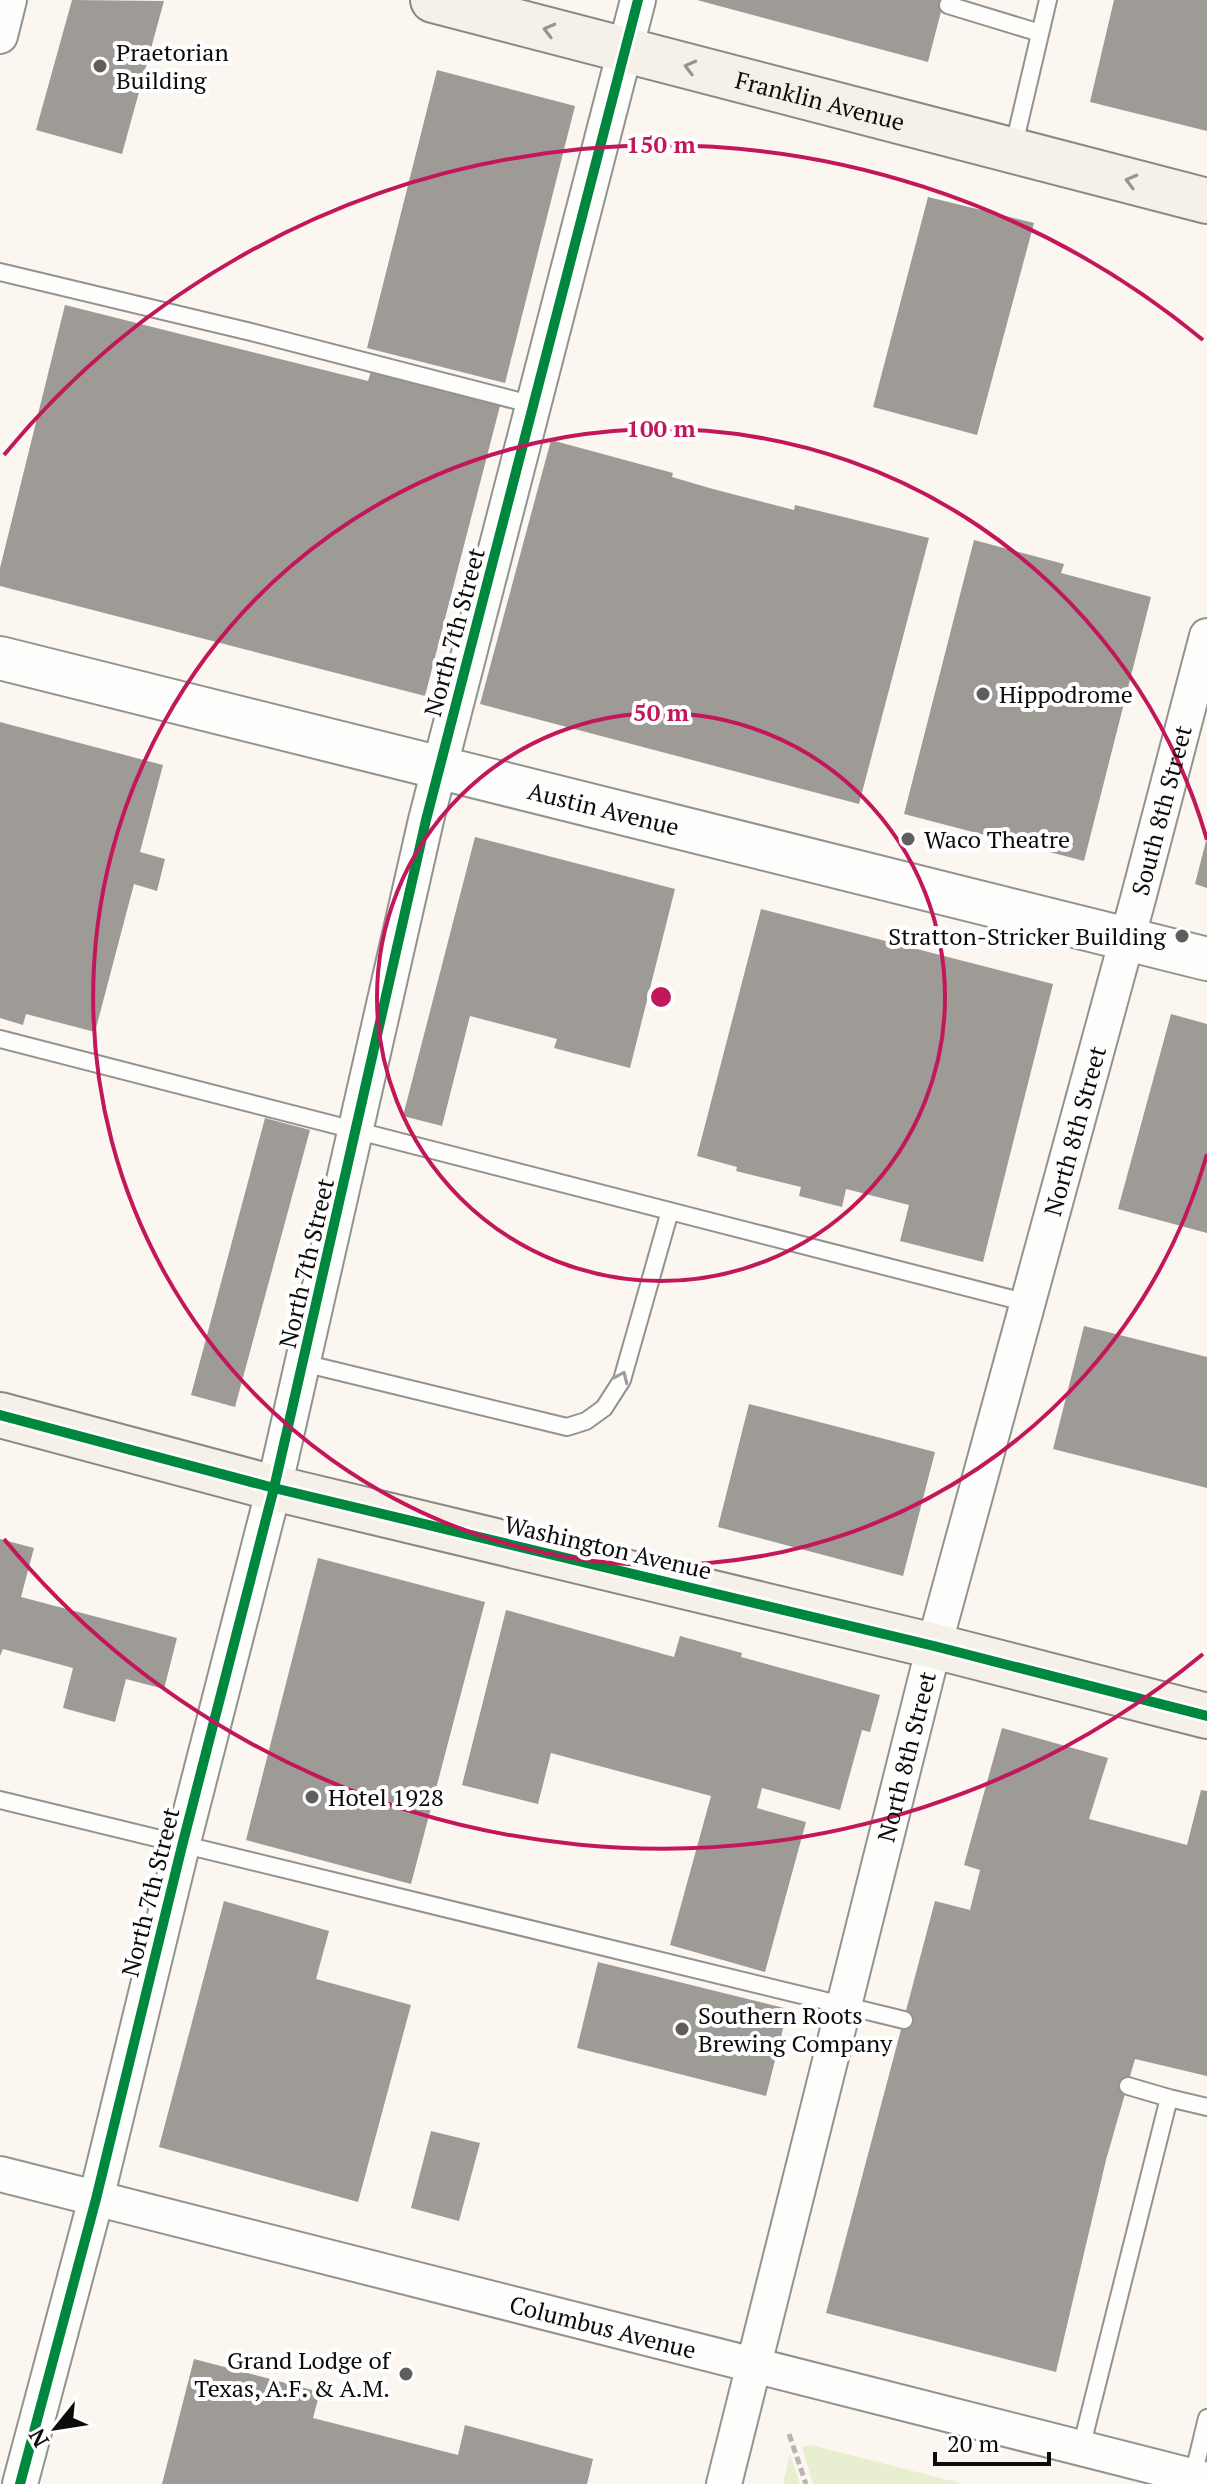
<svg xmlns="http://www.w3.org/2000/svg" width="1207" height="2484" font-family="'PT Serif',serif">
<rect width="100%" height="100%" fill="#fbf7f0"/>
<!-- green -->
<path fill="#e8efd0" d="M 811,2445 L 964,2484 L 813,2484 L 802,2447 Z
M 790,2454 L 800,2484 L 783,2484 Z"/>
<!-- building -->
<path fill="#9e9a96" d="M 72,0 L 164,1 L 122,154 L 36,130 Z
M 697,0 L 944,0 L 928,62 Z
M 1114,0 L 1207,0 L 1207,131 L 1090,102 Z
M 437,70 L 575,106 L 505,383 L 367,348 Z
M 928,197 L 1034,223 L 977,435 L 873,407 Z
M 65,305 L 368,381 L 372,368 L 501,402 L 425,696 L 0,586 L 0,568 Z
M 551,440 L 673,473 L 672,477 L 713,489 L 794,510 L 795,505 L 929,538 L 859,804 L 480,704 Z
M 974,540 L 1064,564 L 1061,573 L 1151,597 L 1084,861 L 904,814 Z
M 0,722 L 163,765 L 140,852 L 165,859 L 157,891 L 134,884 L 95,1032 L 26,1014 L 23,1025 L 0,1018 Z
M 475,837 L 675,889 L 630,1068 L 554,1048 L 557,1039 L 470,1016 L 442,1126 L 403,1116 Z
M 1206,841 L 1207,841 L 1207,888 L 1195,884 Z
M 761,909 L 1053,984 L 983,1262 L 900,1241 L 909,1205 L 846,1189 L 842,1207 L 799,1196 L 801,1187 L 736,1171 L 737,1167 L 697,1156 Z
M 1171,1014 L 1207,1024 L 1207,1233 L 1118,1209 Z
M 265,1118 L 310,1130 L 235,1407 L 191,1395 Z
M 1084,1326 L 1207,1357 L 1207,1488 L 1053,1449 Z
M 749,1404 L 935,1452 L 903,1576 L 718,1527 Z
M 0,1539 L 34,1548 L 21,1597 L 177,1638 L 164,1689 L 126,1679 L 115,1722 L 63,1708 L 73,1668 L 3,1649 L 0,1656 Z
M 318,1558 L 485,1602 L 411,1884 L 246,1840 Z
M 506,1610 L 674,1657 L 680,1636 L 742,1653 L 741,1657 L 880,1695 L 870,1732 L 862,1730 L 840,1810 L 762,1788 L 757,1808 L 806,1822 L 765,1972 L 670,1945 L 711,1796 L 551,1753 L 538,1804 L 462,1785 Z
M 1002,1728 L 1108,1758 L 1089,1819 L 1187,1845 L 1201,1790 L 1207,1791 L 1207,2076 L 1135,2059 L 1106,2160 L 1056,2372 L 826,2313 L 935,1901 L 970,1910 L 980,1870 L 964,1865 Z
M 224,1901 L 329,1931 L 316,1979 L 411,2005 L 358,2202 L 159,2147 Z
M 598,1962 L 788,2009 L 766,2096 L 577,2048 Z
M 431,2131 L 480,2143 L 459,2221 L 411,2208 Z
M 194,2359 L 320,2392 L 313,2418 L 458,2455 L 465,2425 L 593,2459 L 587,2484 L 162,2484 Z"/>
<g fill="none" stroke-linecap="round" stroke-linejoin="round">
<defs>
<path id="service" d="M 948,5 L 1040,33
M 1013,149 L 1048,0
M 0,272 L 251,332 L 534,405
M 0,1039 L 1028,1303
M 303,1363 L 567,1427 L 586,1421 L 604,1408 L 622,1380 L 670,1211
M 0,1800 L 904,2020
M 1128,2086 L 1169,2098
M 1081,2448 L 1169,2098 L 1207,2107
M 1193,2476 L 1207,2418"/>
<g id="minor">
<path d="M 0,36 L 9,0"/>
<path id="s1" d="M 0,2174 L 1207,2480"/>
<path d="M 20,2484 L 96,2199 L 182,1846 L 274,1488 L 426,820 L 638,0"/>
<path id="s2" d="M 724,2484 L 934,1646 L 1138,899 L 1207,636"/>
</g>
<g id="tertiary">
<path id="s3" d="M 0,658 L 1207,959"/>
</g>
<g id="secondary">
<path id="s4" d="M 433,0 L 1207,201"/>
<path d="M 0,1415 L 274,1488 L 934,1646 L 1207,1716"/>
</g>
</defs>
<!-- service casing -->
<use href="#service" stroke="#94928f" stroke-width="20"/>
<!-- minor casing -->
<use href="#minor" stroke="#94928f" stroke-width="38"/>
<!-- tertiary casing -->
<use href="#tertiary" stroke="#94928f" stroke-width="46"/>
<!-- secondary casing -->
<use href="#secondary" stroke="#8a8885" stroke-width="48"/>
<!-- path -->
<path stroke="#b7b6b5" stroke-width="5" stroke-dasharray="8 4" stroke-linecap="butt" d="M 789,2434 L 806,2484"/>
<!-- service -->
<use href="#service" stroke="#fefefd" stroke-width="16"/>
<!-- minor -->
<use href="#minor" stroke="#fefefd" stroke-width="34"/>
<!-- tertiary -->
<use href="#tertiary" stroke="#fefefd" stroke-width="42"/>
<!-- secondary -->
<use href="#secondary" stroke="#f5f1e8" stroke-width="44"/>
<defs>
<path id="cycleway" d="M 0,1415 L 274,1488 L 934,1646 L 1207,1716
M 20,2484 L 96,2199 L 182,1846 L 274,1488 L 426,820 L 638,0"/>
</defs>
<!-- cycleway casing -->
<use href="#cycleway" stroke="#fff" stroke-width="15"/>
<!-- cycleway -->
<use href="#cycleway" stroke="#00873e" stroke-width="10"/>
</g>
<!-- one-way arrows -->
<defs><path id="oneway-chevron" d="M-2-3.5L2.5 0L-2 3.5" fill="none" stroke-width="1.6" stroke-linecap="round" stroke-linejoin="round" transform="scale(2)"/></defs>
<g stroke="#989590">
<use href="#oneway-chevron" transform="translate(549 30) rotate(-165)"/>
<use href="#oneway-chevron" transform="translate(690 67) rotate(-165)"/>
<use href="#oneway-chevron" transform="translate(1131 181) rotate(-165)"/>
</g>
<use stroke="#9d9d9d" href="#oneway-chevron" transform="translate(622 1377) rotate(-66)"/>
<!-- distance rings -->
<g fill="none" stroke="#c2185b" stroke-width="4">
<circle cx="661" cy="997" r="284"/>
<path d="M1207 1154A568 568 0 1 1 1207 840"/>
<path d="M1203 1654A852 852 0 0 1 4 1539M4 455A852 852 0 0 1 1203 340"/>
</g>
<!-- markers -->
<g fill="#605e5c" stroke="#fff" stroke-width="3">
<circle cx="100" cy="66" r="8"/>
<circle cx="983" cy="694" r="8"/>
<circle cx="908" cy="839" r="8"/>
<circle cx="1182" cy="936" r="8"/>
<circle cx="312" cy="1797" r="8"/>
<circle cx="682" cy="2029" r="8"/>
<circle cx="406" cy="2374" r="8"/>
</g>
<g text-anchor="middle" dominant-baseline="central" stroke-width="8" stroke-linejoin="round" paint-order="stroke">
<!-- poi labels -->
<g font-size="24" fill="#0c0c0c" stroke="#fff" text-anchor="start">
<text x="116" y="52">Praetorian<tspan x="116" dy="28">Building</tspan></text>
<text x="999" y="694">Hippodrome</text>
<text x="924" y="839">Waco Theatre</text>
<text x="1166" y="936" text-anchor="end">Stratton-Stricker Building</text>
<text x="328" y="1797">Hotel 1928</text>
<text x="698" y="2015">Southern Roots<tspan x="698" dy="28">Brewing Company</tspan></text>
<text x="390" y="2360" text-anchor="end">Grand Lodge of<tspan x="390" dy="28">Texas, A.F. &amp; A.M.</tspan></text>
</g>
<!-- street labels -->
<g font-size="24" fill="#0c0c0c" stroke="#fff">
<text stroke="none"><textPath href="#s4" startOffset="400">Franklin Avenue</textPath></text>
<text transform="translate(454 632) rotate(-75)">North 7th Street</text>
<text stroke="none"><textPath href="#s3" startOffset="622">Austin Avenue</textPath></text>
<text stroke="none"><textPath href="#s2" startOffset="1730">South 8th Street</textPath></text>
<text stroke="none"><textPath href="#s2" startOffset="1398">North 8th Street</textPath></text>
<text transform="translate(306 1263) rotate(-77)">North 7th Street</text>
<text transform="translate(608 1547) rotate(13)">Washington Avenue</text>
<text stroke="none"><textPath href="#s2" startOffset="750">North 8th Street</textPath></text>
<text transform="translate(150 1892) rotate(-76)">North 7th Street</text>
<text stroke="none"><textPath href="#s1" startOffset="622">Columbus Avenue</textPath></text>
</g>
</g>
<circle cx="661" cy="997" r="12" fill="#c2185b" stroke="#fff" stroke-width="4"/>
<g font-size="24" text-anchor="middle" font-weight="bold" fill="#c2185b" stroke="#fff" stroke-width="8" stroke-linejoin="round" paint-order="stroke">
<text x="661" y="153">150 m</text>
<text x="661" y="437">100 m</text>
<text x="661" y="721">50 m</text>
</g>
<!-- north arrow -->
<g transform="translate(56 2428) rotate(240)" stroke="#ffffff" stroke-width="6" paint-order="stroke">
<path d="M0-6L14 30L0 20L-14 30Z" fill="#0c0c0c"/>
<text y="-12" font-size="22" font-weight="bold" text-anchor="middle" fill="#0c0c0c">N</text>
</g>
<!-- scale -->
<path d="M935 2452v12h114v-12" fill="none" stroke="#0c0c0c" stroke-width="4"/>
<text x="947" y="2452" font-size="24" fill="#0c0c0c" stroke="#ffffff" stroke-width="6" paint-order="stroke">20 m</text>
</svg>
